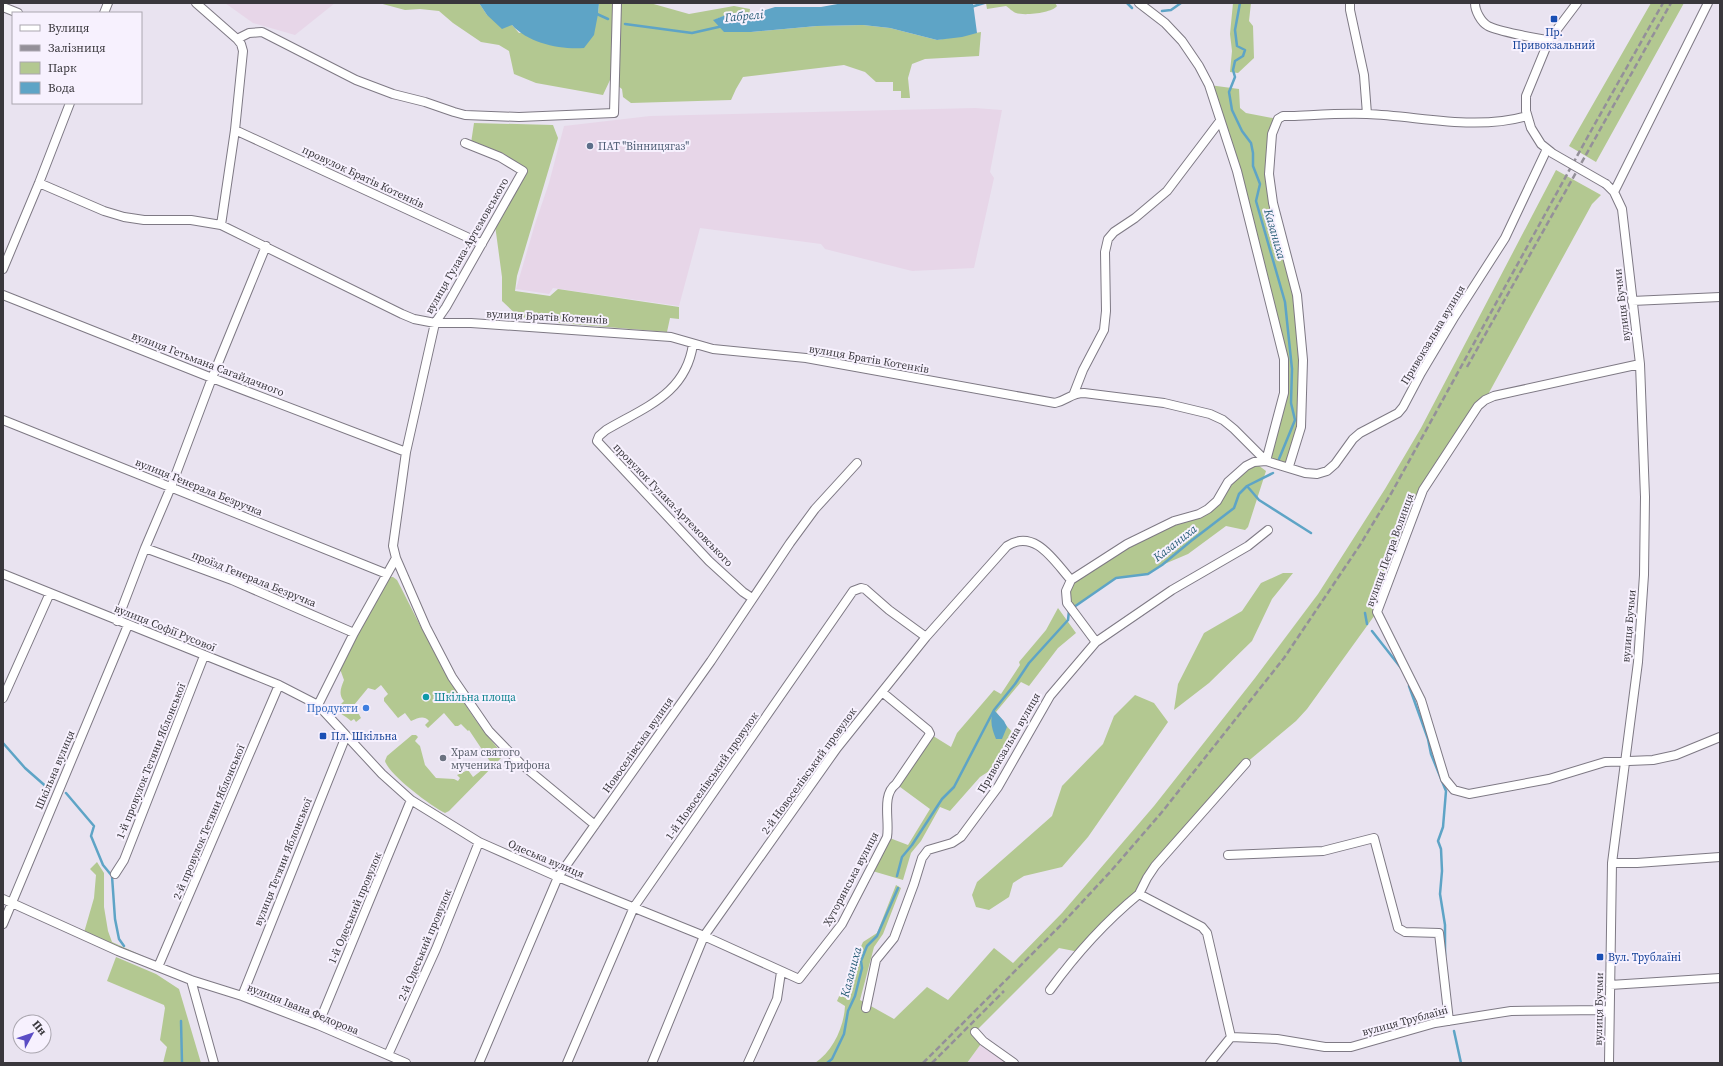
<svg xmlns="http://www.w3.org/2000/svg" width="1723" height="1066" font-family="'Source Serif 4',serif">
<rect width="100%" height="100%" fill="#e9e3f0"/>
<!-- industrial -->
<path fill="#e7d6e8" d="M 225,3 L 335,3 L 295,35 L 253,23 Z
M 975,108 L 1002,110 L 990,172 L 994,178 L 974,268 L 912,271 L 825,249 L 821,244 L 700,228 L 679,306 L 553,288 L 549,294 L 516,289 L 535,224 L 549,183 L 564,126 L 650,116 Z
M 983,1041 L 1009,1059 L 1006,1063 L 967,1063 Z"/>
<!-- green -->
<path fill="#b3c891" d="M 379,3 L 479,3 L 487,15 L 512,25 L 519,33 L 598,14 L 599,3 L 650,3 L 689,14 L 734,6 L 750,9 L 749,15 L 731,13 L 714,20 L 725,32 L 751,32 L 817,26 L 863,25 L 890,28 L 937,40 L 981,32 L 979,56 L 925,59 L 912,64 L 908,78 L 910,98 L 901,98 L 901,91 L 893,91 L 893,82 L 876,82 L 865,72 L 844,65 L 743,77 L 736,89 L 731,100 L 631,103 L 623,97 L 622,89 L 610,80 L 603,95 L 536,83 L 514,74 L 509,51 L 499,45 L 481,42 L 453,23 L 439,11 L 420,9 L 405,10 Z
M 986,3 L 1055,3 L 1057,6 C 1052,13 1024,16 1016,13 C 1013,12 1009,8 1006,6 L 987,9 Z
M 1233,3 L 1251,3 L 1249,21 L 1253,26 L 1254,58 L 1238,73 L 1230,72 L 1232,51 L 1230,34 Z
M 1651,3 L 1684,3 L 1596,162 L 1569,146 Z
M 1209,85 L 1239,89 L 1240,108 L 1246,113 L 1278,119 L 1269,174 L 1297,295 L 1303,360 L 1301,427 L 1289,466 L 1266,461 L 1284,393 L 1284,359 L 1237,171 Z
M 474,123 L 553,125 L 558,138 L 517,276 L 515,291 L 550,296 L 558,289 L 679,307 L 679,319 L 670,318 L 667,332 L 522,320 L 502,301 L 502,277 L 495,225 L 526,170 L 504,154 L 471,143 Z
M 1556,170 L 1601,195 L 1592,204 L 1485,400 L 1423,490 L 1377,612 L 1307,709 L 1296,721 L 1246,763 L 1155,866 L 1139,894 L 1079,952 L 1059,948 L 975,1032 L 983,1041 L 967,1063 L 815,1063 C 833,1051 844,1027 845,1006 L 837,1001 L 863,942 L 877,933 L 896,885 L 901,888 L 883,934 L 874,947 L 860,1000 L 894,1019 L 927,987 L 948,1000 L 994,948 L 1013,963 L 1062,913 L 1154,806 L 1255,678 L 1318,594 L 1385,489 L 1421,428 Z
M 1254,462 L 1266,471 L 1248,527 L 1245,530 L 1226,526 L 1188,554 L 1162,565 L 1148,574 L 1116,578 L 1074,607 L 1069,602 L 1071,580 L 1127,544 L 1199,514 Z
M 1283,573 L 1293,573 L 1272,599 L 1252,641 L 1209,683 L 1174,710 L 1178,684 L 1204,633 L 1242,611 L 1261,583 Z
M 390,577 L 393,577 L 397,580 C 428,640 458,705 504,755 L 449,811 L 445,813 C 431,806 389,775 385,761 L 387,756 L 412,735 L 416,735 L 418,737 L 415,741 L 420,746 L 425,765 L 436,778 L 454,779 L 458,781 L 460,778 L 457,775 L 468,770 L 473,777 L 491,763 L 469,730 L 468,731 L 461,724 L 458,726 L 455,726 L 444,713 L 428,728 L 425,725 L 429,721 C 424,715 418,718 411,721 L 405,713 L 398,718 L 384,701 L 384,698 L 388,694 L 381,685 L 375,690 L 368,688 L 354,705 L 361,718 L 356,722 L 354,719 L 351,721 C 345,715 338,714 334,706 L 335,704 L 340,705 L 344,701 C 338,694 341,688 344,680 L 340,669 L 356,634 Z
M 1058,608 L 1076,633 L 1058,648 L 1029,686 L 1021,682 L 996,712 C 1002,719 1006,727 1014,733 L 994,768 L 980,777 L 950,811 L 940,807 L 921,841 L 911,853 L 903,880 L 869,870 L 887,837 L 908,845 L 930,809 L 896,784 L 930,734 L 951,747 L 957,733 L 994,690 L 1001,694 L 1020,665 L 1019,662 L 1046,630 Z
M 1135,695 L 1154,703 L 1168,722 L 1088,837 L 1062,867 L 1024,876 L 1013,883 L 1009,897 L 989,910 L 976,907 L 972,895 L 977,882 L 1052,816 L 1062,786 L 1103,744 L 1114,716 Z
M 97,862 L 104,873 L 104,907 L 108,931 L 112,942 L 143,956 L 139,959 L 83,936 L 94,898 L 96,875 L 90,869 Z
M 116,957 L 156,974 L 179,989 L 201,1063 L 163,1063 L 167,1047 L 160,1040 L 165,1008 L 164,1005 L 107,981 Z"/>
<!-- water -->
<path fill="#5ea4c6" d="M 479,3 L 599,3 L 598,14 L 594,35 L 584,48 C 561,50 528,43 512,25 L 502,29 L 487,15 Z
M 843,3 L 973,3 L 977,33 L 962,37 L 937,40 L 890,28 L 863,25 L 817,26 L 751,32 L 724,32 L 713,20 L 731,13 L 749,15 L 775,7 L 821,7 Z
M 994,710 L 1004,721 L 1007,727 L 1002,739 L 996,739 C 992,729 989,720 994,710 Z"/>
<g fill="none" stroke-linecap="round" stroke-linejoin="round">
<!-- stream -->
<path stroke="#5ea4c6" stroke-width="2.5" d="M 1127,3 L 1132,8
M 1240,3 L 1235,30 L 1237,46 L 1245,50 L 1243,56 L 1235,61 L 1233,70 L 1235,77 L 1229,92 L 1232,110 L 1242,131 L 1251,143 L 1253,153 L 1253,166 L 1260,184 L 1256,201 L 1285,302 L 1292,369 L 1291,403 L 1295,420 L 1279,459
M 971,7 L 984,3
M 1162,11 L 1171,10 L 1181,3
M 597,14 L 608,19
M 625,24 L 692,33 L 723,26
M 1247,486 L 1259,500 L 1311,533
M 1074,607 L 1116,578 L 1148,574 L 1162,565 L 1191,541 L 1234,508 L 1239,494 L 1247,486 L 1273,473
M 1365,613 L 1367,624
M 1372,631 L 1401,668
M 1409,686 L 1428,739 L 1431,754 L 1446,791 L 1443,827 L 1438,841 L 1441,849 L 1442,871 L 1440,894 L 1445,925 L 1445,956
M 3,743 L 25,768 L 50,790
M 66,793 L 94,826 L 91,836 L 103,865 L 112,876 L 115,919 L 119,939 L 124,946
M 897,876 L 902,857 L 912,845 L 942,799 L 954,787 L 994,710 L 1015,684 L 1029,663 L 1068,620 L 1069,611
M 181,1021 L 182,1063
M 1454,1031 L 1461,1063
M 827,1063 L 832,1059 L 844,1034 L 848,1011 L 855,996 L 862,968 L 861,961 L 867,946 L 877,936 L 898,888"/>
<defs>
<path id="minor" d="M 196,3 L 237,39 L 241,44 L 243,51 L 235,130 L 221,225
M 1139,3 L 1165,23 L 1182,41 L 1199,66 L 1209,85 L 1237,171 L 1284,359 L 1284,393 L 1266,461
M 1350,3 L 1350,10 L 1364,75 L 1367,114
M 1475,3 C 1475,11 1481,22 1488,26 C 1498,31 1537,39 1549,40
M 3,7 L 18,13
M 104,13 L 108,3
M 237,39 L 249,33 L 262,32 L 356,80 L 393,94 L 425,102 L 454,112 L 465,115 L 519,117 L 614,113 L 617,3
M 235,130 L 482,244
M 465,143 L 500,157 L 523,171 L 446,307 L 435,323 L 406,452 L 393,546 L 396,558 L 426,627 L 452,677 L 489,731 L 520,763 L 595,825
M 1551,152 L 1541,144 L 1531,128 L 1526,111 L 1526,96 L 1549,40 L 1577,3
M 39,183 L 104,211 L 124,217 L 144,220 L 191,220 L 221,225 L 402,314 L 414,319 L 435,323 L 471,323 L 671,337 L 713,349 L 806,358 L 1055,403 C 1068,400 1071,393 1084,393 L 1164,403 L 1210,414 L 1223,420 L 1234,429 L 1266,461
M 1606,184 L 1614,192 L 1622,209 L 1640,364 L 1645,497 L 1644,575 L 1638,662 L 1612,863 L 1609,1063
M 1614,192 L 1708,3
M 3,269 L 39,183 L 70,103
M 3,295 L 212,378 L 406,452
M 1632,301 L 1720,297
M 693,344 C 686,394 645,407 606,430 L 599,436 L 597,441 L 709,561 L 743,592 L 752,598
M 1640,364 L 1494,396 L 1485,400 L 1478,406 L 1423,490 L 1377,612 L 1421,700 L 1445,779 L 1454,790 L 1469,794 L 1549,779 L 1605,762 L 1653,760 L 1676,755 L 1720,737
M 1074,393 L 1083,370 L 1104,330 L 1106,311 L 1105,252 L 1108,239 L 1114,232 L 1135,218 L 1167,191 L 1220,121
M 3,420 L 387,574
M 1289,466 L 1301,427 L 1303,360 L 1297,295 L 1273,203 L 1269,174 L 1272,134 L 1278,119 L 1283,116 L 1291,116 C 1316,115 1341,113 1367,114 C 1420,116 1474,131 1527,116
M 145,548 L 232,580 L 354,633
M 3,574 L 279,685 L 318,705 L 382,774 L 411,800 L 479,842 L 558,877 L 704,936 L 799,979 L 842,924 L 887,837 C 890,821 881,795 896,784 L 930,734 L 928,730 L 882,692
M 117,621 L 145,548 L 171,487 L 212,378 L 266,246
M 1096,642 L 1067,603 L 1066,591 L 1071,580 L 1127,544 L 1174,521 L 1199,514 L 1208,509 L 1217,501 L 1228,482 L 1246,466 L 1254,462 L 1266,461 L 1305,473 L 1317,474 L 1327,471 L 1335,464 L 1353,439 L 1360,433 L 1398,413 L 1403,407 L 1421,373 L 1455,316 L 1505,238 L 1547,149
M 3,698 L 50,593
M 318,705 L 354,633 L 396,558
M 1228,855 L 1323,851 L 1374,838 L 1398,928 L 1405,932 L 1439,933 L 1449,1021
M 1612,863 L 1637,863 L 1720,857
M 115,874 L 124,860 L 204,656
M 3,899 L 118,951 L 191,980 L 242,996 L 318,1025 L 406,1063
M 3,924 L 128,625
M 158,967 L 279,685
M 191,980 L 214,1063
M 1610,985 L 1720,978
M 1050,990 C 1076,954 1105,922 1139,894
M 242,996 L 346,736
M 866,1008 L 876,960 L 894,938 L 914,884 L 922,858 L 928,850 L 952,843 L 961,837 L 998,787 L 1050,696 L 1096,642 L 1172,590 L 1248,546 L 1268,530
M 318,1025 L 411,800
M 975,1032 L 983,1041 L 1014,1063
M 1231,1037 L 1277,1039 L 1325,1047 L 1351,1047 L 1435,1023 L 1511,1011 L 1609,1010
M 388,1055 L 436,949 L 479,842
M 479,1063 L 558,877 L 711,661 L 790,543 L 815,509 L 857,463
M 567,1063 L 634,907 L 853,591 L 861,588 L 865,589 L 889,610 L 926,637
M 652,1063 L 704,936 L 837,748 L 926,637 L 1007,546 C 1035,528 1054,561 1071,580
M 748,1063 L 777,999 L 781,972
M 1210,1063 L 1231,1037 L 1207,933 L 1202,927 L 1139,894 L 1147,878 L 1155,866 L 1246,763"/>
</defs>
<!-- minor casing -->
<use href="#minor" stroke="#7e7984" stroke-width="10"/>
<!-- minor -->
<use href="#minor" stroke="#fff" stroke-width="8"/>
<!-- rail -->
<path stroke="#949099" stroke-width="2.5" stroke-dasharray="6 3" stroke-linecap="butt" d="M 1467,367 L 1671,3
M 923,1063 L 1059,927 L 1111,871 L 1162,812 L 1284,658 L 1360,545 L 1392,492 L 1592,129 L 1663,3
M 932,1063 L 1004,991"/>
<defs>
<path id="minor-bridge" d="M 1552,153 L 1606,184"/>
</defs>
<!-- minor-bridge casing -->
<use href="#minor-bridge" stroke="#7e7984" stroke-width="10" stroke-linecap="butt"/>
<!-- minor-bridge -->
<use href="#minor-bridge" stroke="#fff" stroke-width="8"/>
</g>
<!-- markers -->
<g fill="#1a4fb4" stroke="#f7f1fe" stroke-width="1.5">
<rect x="1550" y="15" width="8" height="8" rx="2"/>
<rect x="319" y="732" width="8" height="8" rx="2"/>
<rect x="1596" y="953" width="8" height="8" rx="2"/>
</g>
<circle fill="#5c6f8a" stroke="#f7f1fe" stroke-width="1.5" cx="590" cy="146" r="4"/>
<circle fill="#0f9aa8" stroke="#f7f1fe" stroke-width="1.5" cx="426" cy="697" r="4"/>
<circle fill="#3f7fe0" stroke="#f7f1fe" stroke-width="1.5" cx="366" cy="708" r="4"/>
<circle fill="#6b7280" stroke="#f7f1fe" stroke-width="1.5" cx="443" cy="758" r="4"/>
<g text-anchor="middle" dominant-baseline="central" stroke-width="4" stroke-linejoin="round" paint-order="stroke">
<!-- transit labels -->
<g font-size="11" fill="#164399" stroke="#f7f1fe" text-anchor="start">
<text x="1554" y="32" text-anchor="middle">Пр.<tspan x="1554" dy="13">Привокзальний</tspan></text>
<text x="331" y="736">Пл. Шкільна</text>
<text x="1608" y="957">Вул. Трублаїні</text>
</g>
<!-- service labels -->
<g font-size="11" fill="#4e5e75" stroke="#f7f1fe" text-anchor="start">
<text x="598" y="146">ПАТ "Вінницягаз"</text>
</g>
<!-- street labels -->
<g font-size="11" fill="#39373c" stroke="#f7f1fe">
<text transform="translate(363 177) rotate(25)">провулок Братів Котенків</text>
<text transform="translate(467 246) rotate(-60)">вулиця Гулака-Артемовського</text>
<text transform="translate(1622 305) rotate(-97)">вулиця Бучми</text>
<text transform="translate(547 317) rotate(3)">вулиця Братів Котенків</text>
<text transform="translate(1433 335) rotate(-59)">Привокзальна вулиця</text>
<text transform="translate(869 359) rotate(10)">вулиця Братів Котенків</text>
<text transform="translate(208 364) rotate(21)">вулиця Гетьмана Сагайдачного</text>
<text transform="translate(199 487) rotate(22)">вулиця Генерала Безручка</text>
<text transform="translate(673 505) rotate(46)">провулок Гулака-Артемовського</text>
<text transform="translate(1390 550) rotate(-70)">вулиця Петра Волинця</text>
<text transform="translate(254 579) rotate(22)">проїзд Генерала Безручка</text>
<text transform="translate(1629 626) rotate(-85)">вулиця Бучми</text>
<text transform="translate(165 628) rotate(22)">вулиця Софії Русової</text>
<text transform="translate(1009 743) rotate(-60)">Привокзальна вулиця</text>
<text transform="translate(638 745) rotate(-55)">Новоселівська вулиця</text>
<text transform="translate(151 761) rotate(-68)">1-й провулок Тетяни Яблонської</text>
<text transform="translate(55 770) rotate(-67)">Шкільна вулиця</text>
<text transform="translate(809 771) rotate(-54)">2-й Новоселівський провулок</text>
<text transform="translate(712 776) rotate(-55)">1-й Новоселівський провулок</text>
<text transform="translate(209 822) rotate(-67)">2-й провулок Тетяни Яблонської</text>
<text transform="translate(546 859) rotate(23)">Одеська вулиця</text>
<text transform="translate(283 862) rotate(-68)">вулиця Тетяни Яблонської</text>
<text transform="translate(851 879) rotate(-62)">Хуторянська вулиця</text>
<text transform="translate(355 908) rotate(-67)">1-й Одеський провулок</text>
<text transform="translate(425 945) rotate(-67)">2-й Одеський провулок</text>
<text transform="translate(303 1009) rotate(22)">вулиця Івана Федорова</text>
<text transform="translate(1599 1009) rotate(-89)">вулиця Бучми</text>
<text transform="translate(1405 1021) rotate(-15)">вулиця Трублаїні</text>
</g>
<!-- culture labels -->
<g font-size="11" fill="#0d838f" stroke="#f7f1fe" text-anchor="start">
<text x="434" y="697">Шкільна площа</text>
</g>
<!-- shop labels -->
<g font-size="11" fill="#366cbe" stroke="#f7f1fe" text-anchor="end">
<text x="358" y="708">Продукти</text>
</g>
<!-- worship labels -->
<g font-size="11" fill="#5b616d" stroke="#f7f1fe" text-anchor="start">
<text x="451" y="752">Храм святого<tspan x="451" dy="13">мученика Трифона</tspan></text>
</g>
<!-- water labels -->
<g font-size="12" font-style="italic" fill="#275d76" stroke="#f7f1fe">
<text transform="translate(744 16) rotate(-5)">Габрелі</text>
<text transform="translate(1275 234) rotate(74)">Казаниха</text>
<text transform="translate(1175 543) rotate(-38)">Казаниха</text>
<text transform="translate(851 972) rotate(-75)">Казаниха</text>
</g>
</g>
<!-- border -->
<rect width="1723" height="1066" fill="none" stroke="#39373c" stroke-width="8"/>
<!-- legend -->
<rect x="12" y="12" width="130" height="92" fill="#f7f1fe" stroke="#aba7b0"/>
<rect x="20" y="25" width="20" height="6" fill="#ffffff" stroke="#aba7b0"/>
<text x="48" y="32" font-size="12" fill="#39373c">Вулиця</text>
<rect x="20" y="45" width="20" height="6" fill="#949099" stroke="#aba7b0"/>
<text x="48" y="52" font-size="12" fill="#39373c">Залізниця</text>
<rect x="20" y="62" width="20" height="12" fill="#b3c891" stroke="#aba7b0"/>
<text x="48" y="72" font-size="12" fill="#39373c">Парк</text>
<rect x="20" y="82" width="20" height="12" fill="#5ea4c6" stroke="#aba7b0"/>
<text x="48" y="92" font-size="12" fill="#39373c">Вода</text>
<!-- north arrow -->
<g transform="translate(32 1034) rotate(50)"><circle r="19" fill="#f7f1fe" stroke="#aba7b0"/>
<path d="M0-3L7 15L0 10L-7 15Z" fill="#5b4dc5"/>
<text y="-6" font-size="11" font-weight="bold" text-anchor="middle" fill="#39373c">Пн</text>
</g>
</svg>
